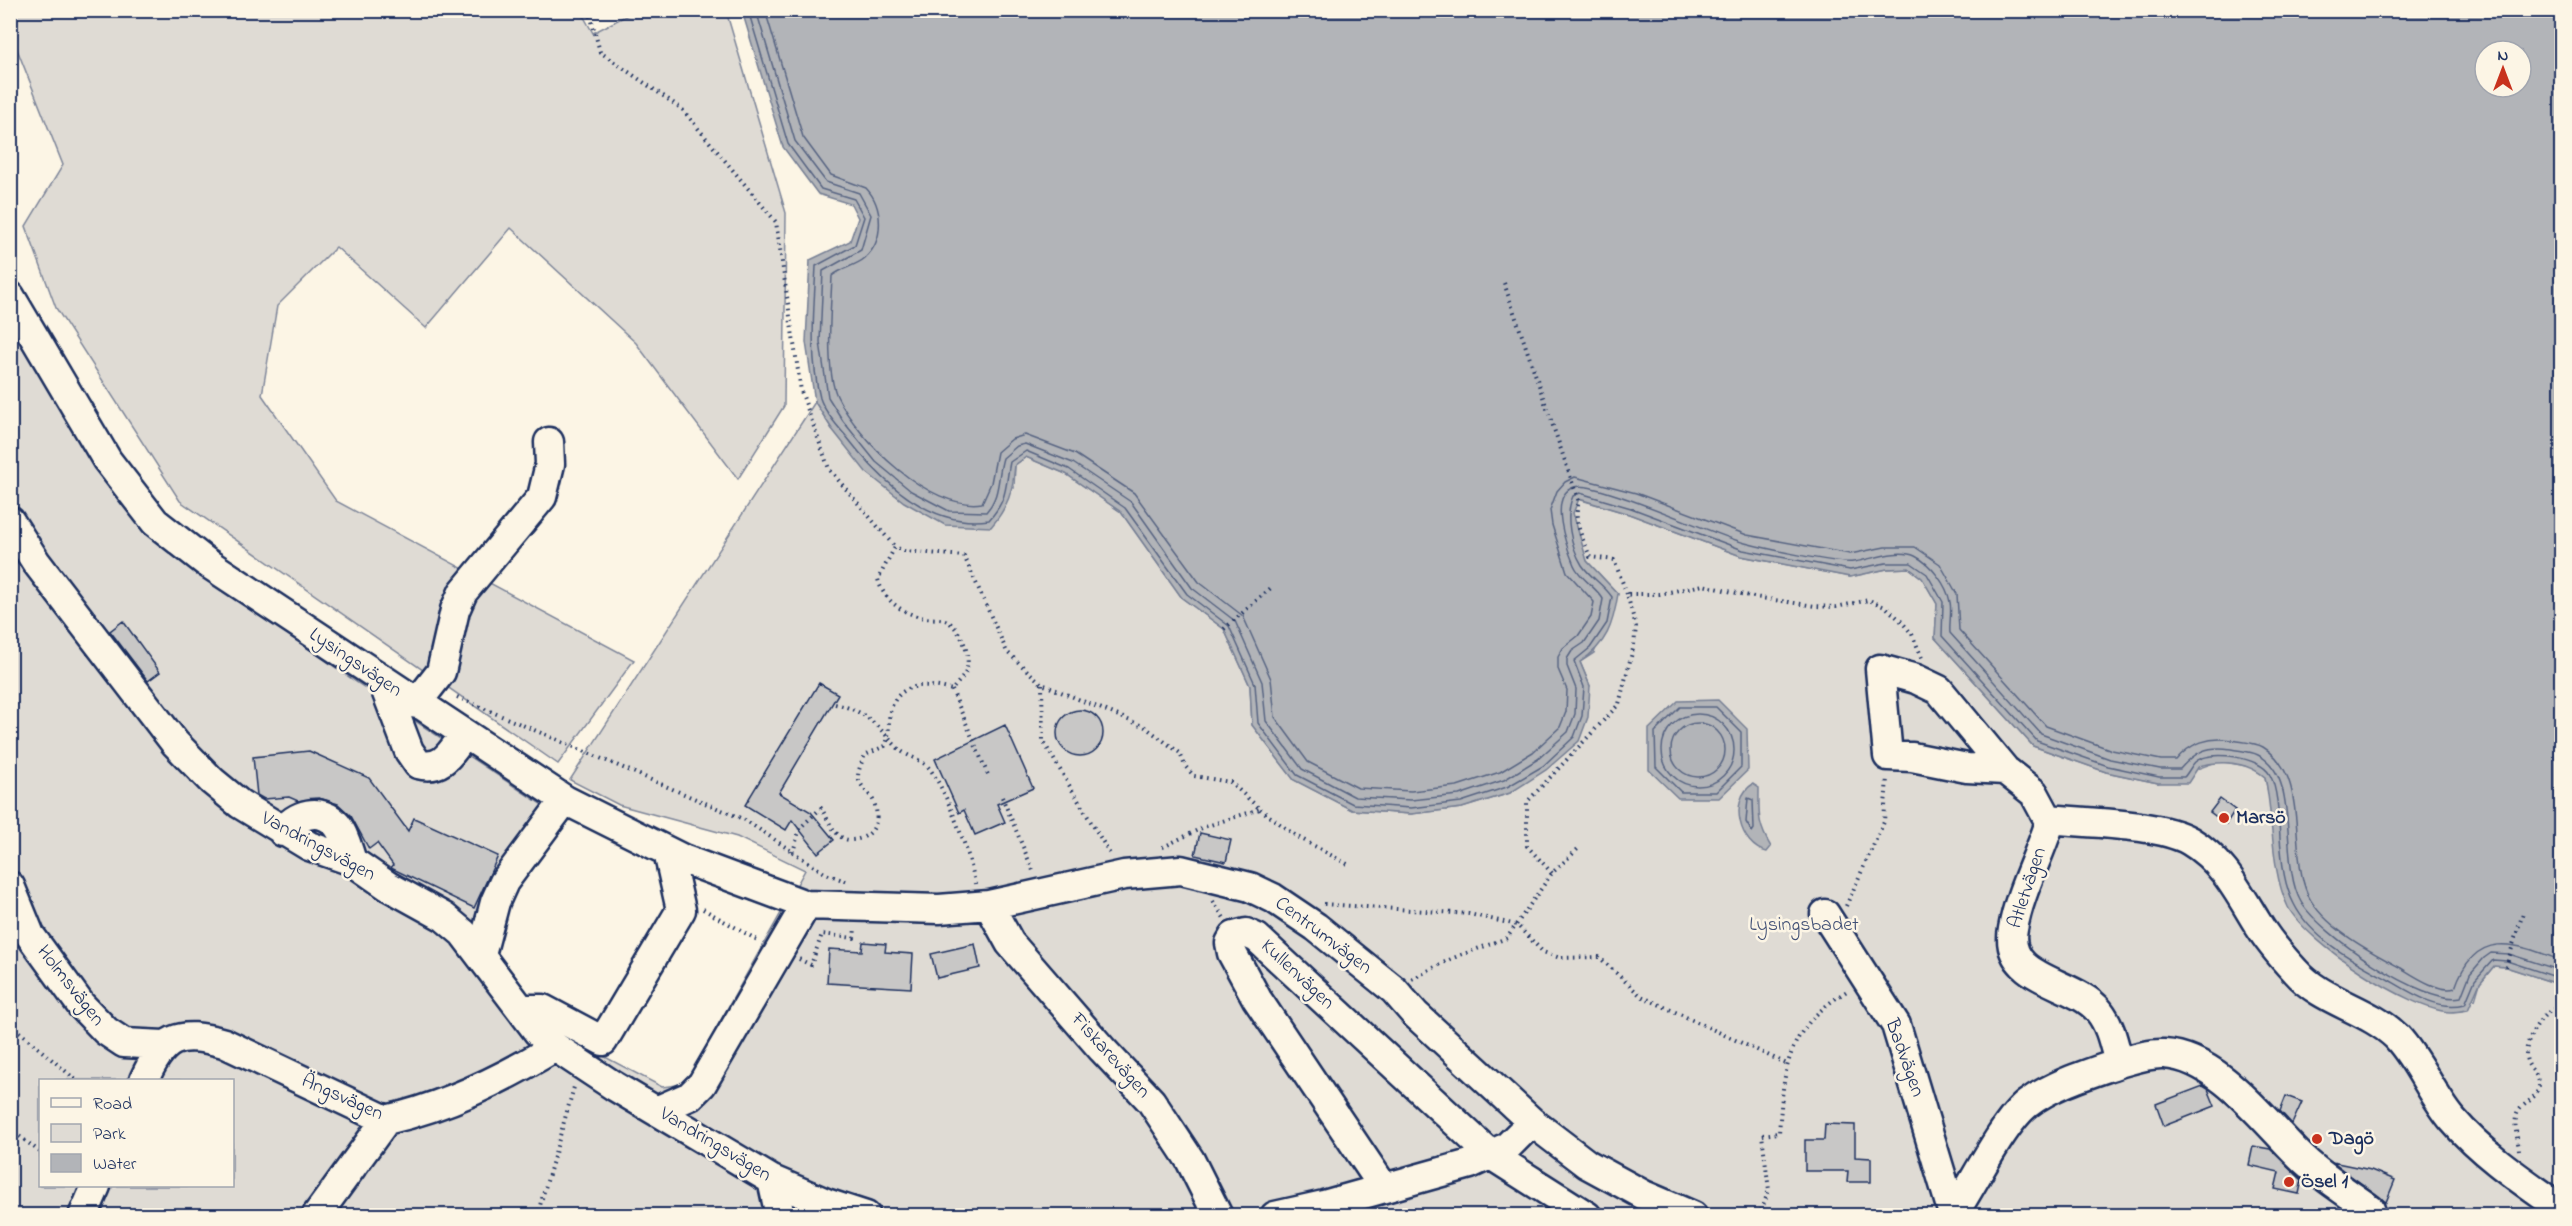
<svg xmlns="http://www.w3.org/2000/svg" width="2572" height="1226" font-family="'Indie Flower',sans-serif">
<rect width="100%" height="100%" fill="#fcf5e5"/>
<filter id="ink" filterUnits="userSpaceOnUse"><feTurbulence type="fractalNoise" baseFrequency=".0167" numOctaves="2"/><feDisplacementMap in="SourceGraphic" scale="12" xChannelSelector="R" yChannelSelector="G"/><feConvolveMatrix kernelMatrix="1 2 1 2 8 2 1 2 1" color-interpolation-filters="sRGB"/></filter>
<g filter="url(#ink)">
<!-- green -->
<path fill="#dfdbd4" stroke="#7d8599" stroke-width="1.5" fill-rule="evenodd" d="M 11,10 L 580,10 L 593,33 L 635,11 L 726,11 L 786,213 L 784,406 L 738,479 L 636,343 L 511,228 L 426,328 L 336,247 L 277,306 L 262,395 L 336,501 L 634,660 L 558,764 L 180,501 L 56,308 L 26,226 L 63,165 L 11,34 Z
M 10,313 L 174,553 L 356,682 L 547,808 L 478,936 L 546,1026 L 662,1087 L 685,1084 L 805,870 L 737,837 L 619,805 L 570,780 L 815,402 L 832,429 L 1014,488 L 1015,465 L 1026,457 L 1066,474 L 1121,512 L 1182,598 L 1224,629 L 1250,686 L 1252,725 L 1294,780 L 1352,810 L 1411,814 L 1462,808 L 1510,793 L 1590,686 L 1580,662 L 1594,653 L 1618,594 L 1587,561 L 1574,522 L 1573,513 L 1578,499 L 1629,514 L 1741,556 L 1850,577 L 1887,569 L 1909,568 L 1922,578 L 1937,604 L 1935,638 L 2033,746 L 2106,772 L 2158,783 L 2219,761 L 2252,767 L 2265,777 L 2272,812 L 2475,1000 L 2480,983 L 2494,966 L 2506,967 L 2561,985 L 2561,1215 L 11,1215 ZM 40,1080 L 232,1080 L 232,1186 L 40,1186 Z"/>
<!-- water -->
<path fill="#b2b4b8" stroke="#767f94" stroke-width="1.5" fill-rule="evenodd" d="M 742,11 L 2561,11 L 2561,985 L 2506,967 L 2494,966 L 2480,983 L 2468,1010 C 2462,1011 2456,1012 2450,1012 C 2410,1010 2307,943 2288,907 C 2270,870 2274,818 2265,777 C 2245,761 2223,760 2199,766 L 2188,783 L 2158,783 L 2106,772 L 2033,746 L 1935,638 L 1937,604 L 1922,578 L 1909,568 L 1887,569 L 1850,577 L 1741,556 L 1629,514 L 1579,499 L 1573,513 L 1587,561 L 1618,594 C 1613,625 1607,644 1580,662 L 1590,686 L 1588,717 L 1579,741 L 1546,770 L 1510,793 L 1462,808 L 1411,814 L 1352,810 L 1294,780 L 1252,725 L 1250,686 L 1224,629 L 1182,598 L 1121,512 L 1066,474 L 1026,457 L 1015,465 C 1013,491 1008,507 991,527 L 945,525 L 904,502 L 866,472 L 832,429 L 815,402 L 806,342 L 810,260 L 850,241 L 858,218 L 851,204 L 818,194 L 783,147 ZM 2485,51 L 2521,51 L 2521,87 L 2485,87 Z
M 1718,700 L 1747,729 L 1748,770 L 1719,798 L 1678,798 L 1649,770 L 1649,729 L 1678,701 Z
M 1753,784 L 1759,788 C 1759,815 1757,823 1771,847 L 1767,852 C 1739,846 1728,799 1753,784 Z"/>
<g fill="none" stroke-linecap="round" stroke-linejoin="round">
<!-- shore -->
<path stroke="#576482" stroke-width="1.5" d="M 748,10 L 788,144 L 821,189 L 854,199 L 864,217 L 855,245 L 816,266 C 814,309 809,355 820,398 C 824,411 837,426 846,436 C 879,479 929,529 989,520 C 1008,499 1005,487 1010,462 L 1026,451 L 1069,469 L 1125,508 L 1187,594 L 1229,626 L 1255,684 L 1258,723 L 1297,775 L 1353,804 L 1411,808 L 1461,802 L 1507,787 L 1543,766 L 1574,737 L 1582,716 L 1584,687 L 1574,661 L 1590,648 L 1607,623 L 1612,597 C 1604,585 1590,577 1582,565 C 1571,547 1564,516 1573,496 L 1580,493 L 1631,508 L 1743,550 L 1850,570 L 1886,563 L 1911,563 L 1927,574 L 1943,602 L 1942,636 L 2037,741 L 2108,766 L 2159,777 L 2184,777 C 2188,773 2191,766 2195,762 C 2210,749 2261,757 2270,775 C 2278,789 2279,821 2280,838 C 2282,860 2283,883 2294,904 C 2312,940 2356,962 2389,980 C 2411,993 2438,1011 2465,1004 L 2475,980 L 2493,960 L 2507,961 L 2562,979
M 756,10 L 795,141 L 826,182 L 859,193 L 871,215 L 861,250 L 823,271 L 820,342 L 828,397 L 843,421 L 876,462 L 911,491 L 949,511 L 986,512 C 1001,495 997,478 1003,458 L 1017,446 L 1025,444 L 1073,463 L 1131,502 L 1192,588 L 1235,621 L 1262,682 L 1266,721 L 1302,769 L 1355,797 L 1411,800 L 1459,795 L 1504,780 L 1538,759 L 1568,732 L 1575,714 L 1576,689 L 1567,666 L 1567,659 L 1572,651 L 1584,643 L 1599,621 L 1603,599 C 1596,587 1580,579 1574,565 C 1567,548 1547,496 1574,487 C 1594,479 1716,536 1745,543 C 1764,548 1836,564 1853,562 C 1870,560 1898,548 1915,556 C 1931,564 1947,585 1950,602 C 1952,612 1949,623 1950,633 L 2041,734 L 2110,759 L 2160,769 L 2180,769 C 2195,752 2207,745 2231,749 C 2240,751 2250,751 2258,755 C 2302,776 2278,862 2301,902 C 2320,934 2424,1006 2461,997 L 2470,974 L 2484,958 L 2491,953 L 2509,954 L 2562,971
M 765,10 L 803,137 L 831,175 L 866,188 C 883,206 885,240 865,258 C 856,266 841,268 832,276 C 831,306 825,370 837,396 C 858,440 929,511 982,503 L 991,483 L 997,452 L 1012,439 L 1025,435 L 1075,454 L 1134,493 L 1199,582 L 1243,616 L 1271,679 L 1275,717 L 1308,762 L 1358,788 L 1411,791 L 1457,786 L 1500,772 L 1533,752 L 1560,727 L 1566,712 L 1567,690 L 1558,669 L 1558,657 L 1563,648 L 1578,636 L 1591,617 L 1594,602 L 1567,572 L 1552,525 L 1550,510 L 1557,491 L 1565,482 L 1575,477 L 1636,493 L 1747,535 L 1850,554 L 1885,547 L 1915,547 L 1940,564 L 1957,594 L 1959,630 L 2046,726 L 2112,750 L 2161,760 L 2176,760 C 2190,743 2210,736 2232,740 C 2242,742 2255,742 2263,747 C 2310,775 2288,851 2308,895 C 2323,927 2371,952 2401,968 C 2414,976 2439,993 2455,988 C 2475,928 2514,942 2562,961
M 1680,707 L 1716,707 L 1741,732 L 1741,767 L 1716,792 L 1681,792 L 1656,767 L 1655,732 Z
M1662 750a36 36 0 1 1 72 0a36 36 0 1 1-72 0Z
M1671 750a27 27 0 1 1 54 0a27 27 0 1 1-54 0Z
M 1748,798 L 1753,800 L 1754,829 L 1752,832 L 1746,822 Z"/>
</g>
<!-- building -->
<path fill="#c8c7c6" stroke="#1b2f5e" stroke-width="1.5" d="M 123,621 L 160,672 L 148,681 L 110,631 Z
M 819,683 L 838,694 L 779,793 L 811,812 L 834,840 L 818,853 L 792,820 L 786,830 L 745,805 Z
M1057 733a23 23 0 1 1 46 0a23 23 0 1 1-46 0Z
M 1005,725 L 1033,788 L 997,804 L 1005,822 L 975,835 L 964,810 L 959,813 L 935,759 Z
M 309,751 L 369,778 L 408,831 L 414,818 L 498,856 L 474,908 L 391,868 L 393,865 L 377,843 L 369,849 L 351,816 L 338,804 L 319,798 L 298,801 L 289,797 L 264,799 L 257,795 L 253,757 Z
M 2220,799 L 2235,810 L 2226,824 L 2210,812 Z
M 1200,833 L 1231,840 L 1226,862 L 1195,855 Z
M 863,942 L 886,944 L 885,952 L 913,954 L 911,988 L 827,983 L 829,949 L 862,951 Z
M 975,944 L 980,968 L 937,978 L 931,954 Z
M 2203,1086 L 2208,1089 L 2215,1106 L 2164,1126 L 2156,1104 Z
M 2286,1096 L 2302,1102 L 2292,1124 L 2280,1111 Z
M 1825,1124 L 1855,1125 L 1855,1157 L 1871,1158 L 1871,1182 L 1847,1182 L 1848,1171 L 1805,1171 L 1805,1140 L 1824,1140 Z
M 2253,1146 L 2270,1149 L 2302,1180 L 2299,1194 L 2275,1189 L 2279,1172 L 2249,1165 Z
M 2332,1162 L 2371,1170 L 2395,1180 L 2386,1202 Z"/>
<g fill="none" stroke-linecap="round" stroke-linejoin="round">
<defs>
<path id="minor" d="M 10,296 L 107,460 L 155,522 L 206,562 L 565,800 L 683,859 L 806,905 L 939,909 L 989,905 L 1124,875 L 1181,870 L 1250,887 L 1273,898 L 1316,927 L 1394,990 L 1415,1014 L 1532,1122 L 1587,1164 L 1644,1195 L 1693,1216
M 10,521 L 36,562 L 175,743 L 212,781 L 240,804 L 309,846 L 352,861 L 388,886 L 444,917 L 463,933 L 538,1032 L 555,1047 L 614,1086 L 772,1180 L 826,1203 L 866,1216
M 382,680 L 409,751 L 418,764 C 443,771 451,752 464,735
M 416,704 L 441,672 L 455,610 L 463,592 L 542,497 L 550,464 L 549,442
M 2005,770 L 1939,690 L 1916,679 L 1880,669 L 1888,756 L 1912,757 L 1967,768 L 2005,770 L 2034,793 L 2048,819
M 283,832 C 295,814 321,806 337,825 C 345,835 348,850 352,861
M 10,886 L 30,935 L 81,1005 L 106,1031 L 124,1043 L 164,1045
M 989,905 L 1010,943 L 1102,1049 L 1151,1101 L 1190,1160 L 1218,1216
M 1825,914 L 1896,1025 L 1953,1214
M 481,955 L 495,902 L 504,882 L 565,800
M 521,1009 L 543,1009 L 603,1041 L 681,910 L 668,852
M 2119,1063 C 2133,1059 2149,1053 2164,1054 C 2218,1057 2264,1121 2300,1156 C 2320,1176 2347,1192 2370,1209 L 2372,1216
M 144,1080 C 163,1037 178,1030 224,1043 L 386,1120 C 447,1106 501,1080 555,1047
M 658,1110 L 690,1096 L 702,1084 L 806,905
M 772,1180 L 780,1216
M 1384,1188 L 1257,999 L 1232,953 L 1230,943 L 1234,936 L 1246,933 L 1257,938 L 1491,1155 L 1587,1216
M 83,1216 L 96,1186
M 316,1216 L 386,1120
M 1275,1216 L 1324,1205 L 1470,1164 L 1507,1147 L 1532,1122
M 1952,1216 C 1972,1187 2002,1124 2027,1104 C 2053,1084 2088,1074 2119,1063 C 2114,1045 2111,1026 2099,1011 C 2074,980 2003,981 2013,929 C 2019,894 2037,861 2048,828 L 2048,819 C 2086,823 2159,823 2190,841 C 2222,860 2237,890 2256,921 C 2266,938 2281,956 2295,971 C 2322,1002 2367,1008 2397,1037 C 2420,1062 2431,1094 2453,1120 C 2483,1155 2524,1182 2562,1209"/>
</defs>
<!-- minor casing -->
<use href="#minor" stroke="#1b2f5e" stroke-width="33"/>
<!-- path -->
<path stroke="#1b2f5e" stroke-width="4" stroke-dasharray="1.5 4.5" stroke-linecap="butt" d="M 589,10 L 600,52 L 682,109 L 776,222 L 801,391 L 829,469 L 895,547
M 1504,283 L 1579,502 C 1572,521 1583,538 1590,557 L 1614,560 L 1627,594
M 1224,629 L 1273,586
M 1042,684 L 1043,741 L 1110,854
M 952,690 L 988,775
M 457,697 L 745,820 L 793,852
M 835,704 C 867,711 877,726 898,748 C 906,757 922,759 929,768 C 946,789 971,856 975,884
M 1002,797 L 1034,873
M 1260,809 L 1296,836 L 1349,865
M 1552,873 L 1527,846 L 1527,802 L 1619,704 L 1634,645 L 1636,627 L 1627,594 L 1660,594 L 1703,585 L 1754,597 L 1815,606 L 1836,607 L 1869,600 L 1887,608 L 1901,621 L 1912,634 L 1922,658
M 846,881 L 826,874 L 793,852 L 800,828 L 821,808 C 829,820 835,840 851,840 C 874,839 882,820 873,800 C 869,793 859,785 858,777 C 858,770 862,762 865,755 L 885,746 C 891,734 887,721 891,709 C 900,680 930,684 952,690 C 956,684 964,677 966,671 C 972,656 961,629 947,621 C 941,618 932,619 925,618 C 903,614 883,600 878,579 L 895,547 L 904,551 L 964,556 L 1007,652 L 1042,684 L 1145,727 L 1180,753 L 1185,766 L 1194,776 L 1230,782 L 1260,809 L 1204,827 L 1161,848
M 1213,901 L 1224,918
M 1324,904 L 1469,914 L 1517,925 L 1543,952 L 1560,958 L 1599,957 L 1641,996 L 1789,1065
M 1846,906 L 1884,822 L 1887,777
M 703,909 L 759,941
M 799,959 L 811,965 L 822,934 L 854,938 L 855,928
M 2506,967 L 2523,913
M 1412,979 L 1453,958 L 1507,938 L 1552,873 L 1580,847
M 10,1024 L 76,1080
M 10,1129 L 40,1152
M 2519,1150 C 2518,1138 2511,1119 2520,1109 C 2526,1102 2535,1099 2538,1089 C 2543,1077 2530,1071 2527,1061 C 2522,1047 2537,1020 2549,1012 C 2552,1009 2558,1008 2562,1007
M 537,1216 L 574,1087
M 1759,1216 L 1769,1190 L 1762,1135 L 1779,1133 C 1784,1066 1786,1029 1847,991"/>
<!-- minor -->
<use href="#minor" stroke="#fcf5e5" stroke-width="28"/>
</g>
</g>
<!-- markers -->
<g fill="#c8321e" stroke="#fcf5e5" stroke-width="2">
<circle cx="2224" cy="818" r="6"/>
<circle cx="2317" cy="1139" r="6"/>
<circle cx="2289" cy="1182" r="6"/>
</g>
<g text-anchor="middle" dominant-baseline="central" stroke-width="5" stroke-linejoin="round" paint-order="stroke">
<!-- street labels -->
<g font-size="20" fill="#1b2f5e" stroke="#fcf5e5">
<text transform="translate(355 663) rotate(34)">Lysingsvägen</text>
<text transform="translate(318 847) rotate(28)">Vandringsvägen</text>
<text transform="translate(2028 888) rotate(-72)">Atletvägen</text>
<text transform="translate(1323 936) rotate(37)">Centrumvägen</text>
<text transform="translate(1297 975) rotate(43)">Kullenvägen</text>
<text transform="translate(70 986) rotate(52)">Holmsvägen</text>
<text transform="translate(1110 1056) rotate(48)">Fiskarevägen</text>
<text transform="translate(1904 1058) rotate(70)">Badvägen</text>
<text transform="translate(342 1098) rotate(24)">Ängsvägen</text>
<text transform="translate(715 1145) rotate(31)">Vandringsvägen</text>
</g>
<!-- poi labels -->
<g font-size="20" font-weight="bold" fill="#1b2f5e" stroke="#fcf5e5" text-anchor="start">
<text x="2236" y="818">Marsö</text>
<text x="2329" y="1139">Dagö</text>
<text x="2301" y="1182">Ösel 1</text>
</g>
<!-- park labels -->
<g font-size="20" fill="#425176" stroke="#fcf5e5">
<text x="1804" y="925">Lysingsbadet</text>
</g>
</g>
<!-- margin -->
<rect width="2572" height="1226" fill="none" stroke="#fcf5e5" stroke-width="36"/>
<rect x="18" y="18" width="2536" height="1190" fill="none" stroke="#1b2f5e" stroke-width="2" filter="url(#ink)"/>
<!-- legend -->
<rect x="39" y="1079" width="195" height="108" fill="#fcf5e5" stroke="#a2a6af" stroke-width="1.5"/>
<rect x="51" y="1098" width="30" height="9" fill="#fcf5e5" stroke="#a2a6af" stroke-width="1.5"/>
<text x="93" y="1109" font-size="18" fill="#1b2f5e">Road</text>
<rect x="51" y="1124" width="30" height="18" fill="#dfdbd4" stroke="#a2a6af" stroke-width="1.5"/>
<text x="93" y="1139" font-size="18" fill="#1b2f5e">Park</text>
<rect x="51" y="1154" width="30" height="18" fill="#b2b4b8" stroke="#a2a6af" stroke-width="1.5"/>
<text x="93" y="1169" font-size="18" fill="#1b2f5e">Water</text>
<!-- north arrow -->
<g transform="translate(2503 69)"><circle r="28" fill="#fcf5e5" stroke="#a2a6af" stroke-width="1.5"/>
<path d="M0-4.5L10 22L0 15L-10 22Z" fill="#c8321e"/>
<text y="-9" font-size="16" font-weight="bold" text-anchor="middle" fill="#1b2f5e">N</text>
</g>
</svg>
